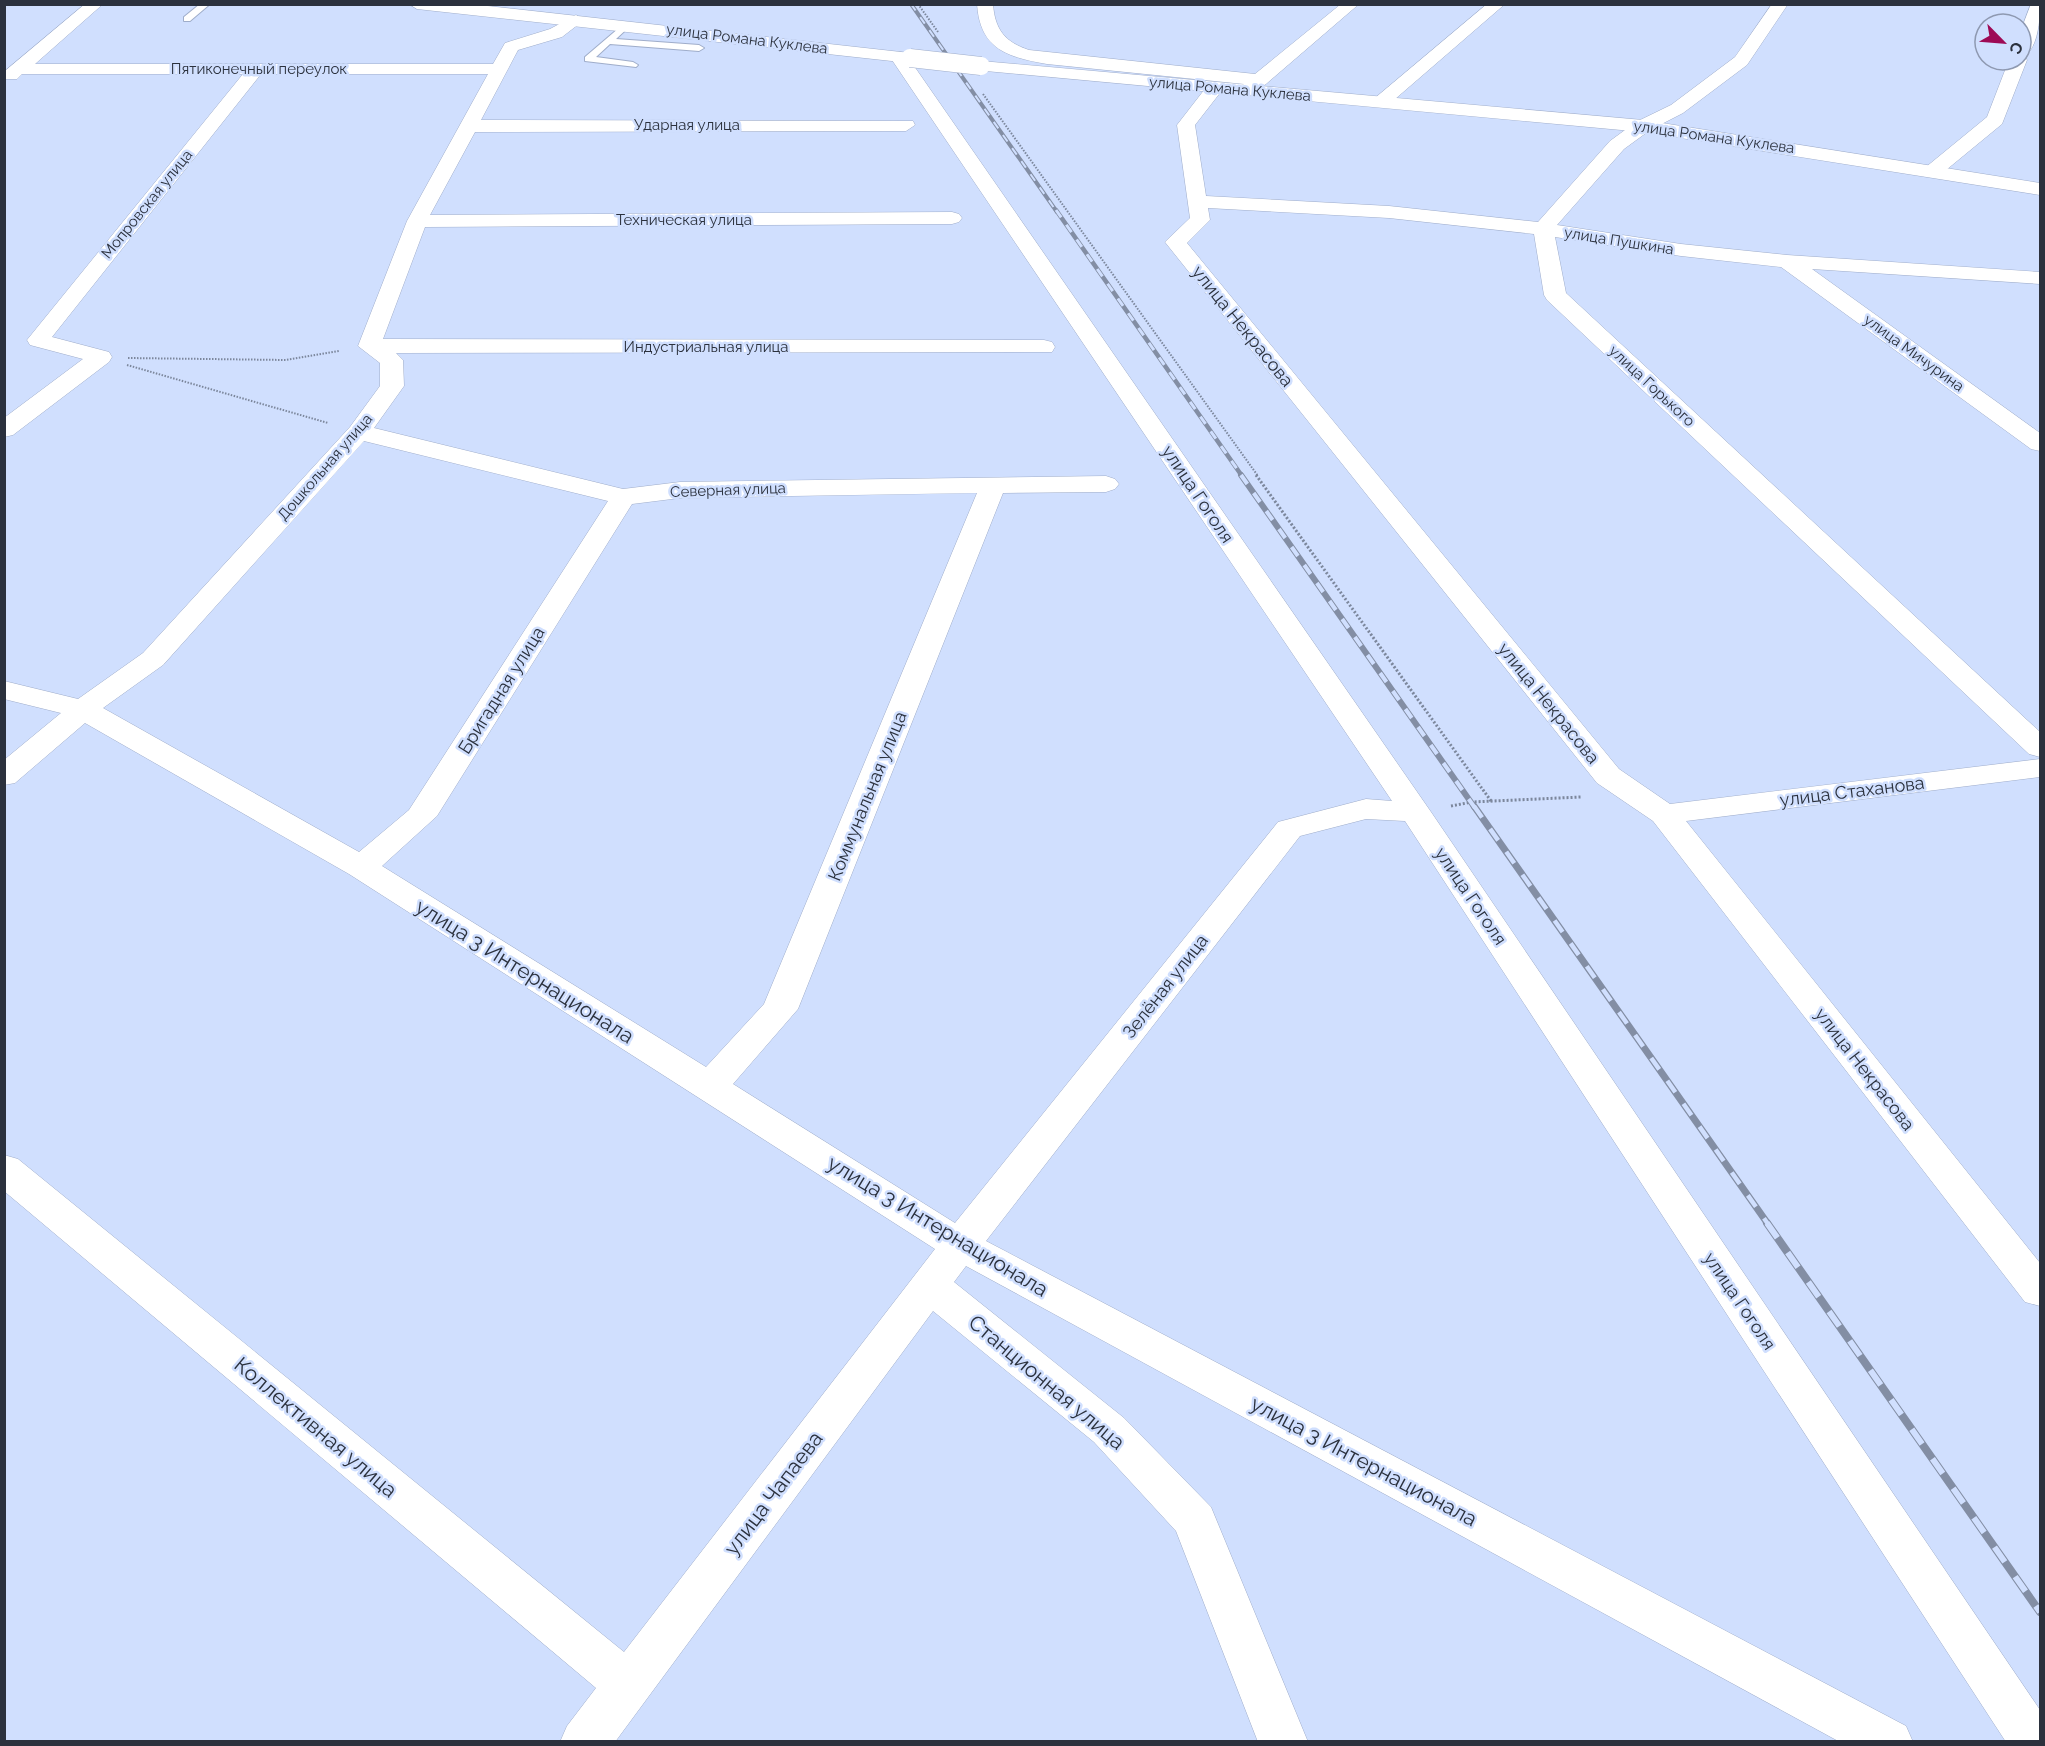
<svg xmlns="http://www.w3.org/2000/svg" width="2045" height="1746" font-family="Raleway,sans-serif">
<rect width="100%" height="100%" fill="#d0dffe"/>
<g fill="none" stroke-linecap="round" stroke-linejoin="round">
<defs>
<path id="service" d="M 200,4 L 210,4 L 190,21 L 184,21 L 184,17 Z
M 626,22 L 631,25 L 616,39 L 699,45 L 704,48 L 699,51 L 610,44 L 596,57 L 633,62 L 638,65 L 636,67 L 585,61 L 585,57 Z"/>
<path id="minor" d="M 85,4 L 103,4 L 35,64 L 493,64 L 505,43 L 550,29 L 576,15 L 584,20 L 562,37 L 518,50 L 481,120 L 913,121 L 915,125 L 906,131 L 475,132 L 430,215 L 952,212 L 959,214 L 962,218 L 959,222 L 952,224 L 425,227 L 383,339 L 1044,340 L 1052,342 L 1055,347 L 1052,352 L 396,353 L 403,360 L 404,386 L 374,428 L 623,489 L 680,482 L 1106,476 L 1115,479 L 1119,484 L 1115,489 L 1106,492 L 1003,493 L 798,1009 L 733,1084 L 955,1223 L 1278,822 L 1366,799 L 1392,801 L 890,57 L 899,52 L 905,53 L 1431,812 L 2040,1710 L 2040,1742 L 2006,1742 L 1405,821 L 1366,819 L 1300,836 L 986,1241 L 1906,1726 L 1913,1742 L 1840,1742 L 966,1266 L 954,1282 L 1124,1418 L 1211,1507 L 1308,1742 L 1258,1742 L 1176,1531 L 1094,1442 L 933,1311 L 615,1742 L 560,1742 L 567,1726 L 596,1688 L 4,1191 L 4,1155 L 18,1159 L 624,1652 L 935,1249 L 349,874 L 85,723 L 15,783 L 4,785 L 4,760 L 61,713 L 4,699 L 4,681 L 78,699 L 143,653 L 350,427 L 380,386 L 380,363 L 358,346 L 407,221 L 488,74 L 261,74 L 52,337 L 109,352 L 112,357 L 109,362 L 13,435 L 4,437 L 4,418 L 83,359 L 30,345 L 27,340 L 243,74 L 22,74 L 17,79 L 5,79 L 5,71 ZM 364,441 L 608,501 L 409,810 L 359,852 L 103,708 L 163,665 ZM 977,493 L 764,1004 L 706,1067 L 382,866 L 437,816 L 632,504 L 680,498 Z
M 977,4 L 993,4 C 995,30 1005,42 1029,50 L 1255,74 L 1341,4 L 1359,4 L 1266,84 L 1246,96 L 1237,91 L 1244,84 L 1047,64 C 1008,57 980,50 977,4 Z
M 1487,4 L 1505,4 L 1387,106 L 1375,106 L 1372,102 L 1375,98 Z
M 1772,4 L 1788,4 L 1747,65 L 1683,113 L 1650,130 L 1624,149 L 1557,225 L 1681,244 L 1787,255 L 2040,272 L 2040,284 L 1812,269 L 2040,433 L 2040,451 L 2031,449 L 1781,267 L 1681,256 L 1555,237 L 1566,293 L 2040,732 L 2040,757 L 2029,754 L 1547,300 L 1544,295 L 1534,234 L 1389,218 L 1208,208 L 1210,220 L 1187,243 L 1619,769 L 1670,804 L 2040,759 L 2040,777 L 1686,821 L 2040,1263 L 2040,1306 L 2025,1302 L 1653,821 L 1597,783 L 1165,242 L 1190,218 L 1177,125 L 1208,85 L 1214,84 L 1223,89 L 1195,125 L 1206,196 L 1389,206 L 1538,222 L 1610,141 L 1636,122 L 1671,105 L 1735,57 Z
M 2031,4 L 2040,4 C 2040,20 2038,48 2024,56 L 2027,60 L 2002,124 L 1940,175 L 1926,175 L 1923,171 L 1926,167 L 1987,117 L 2009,60 L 2021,60 L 2021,30 Z"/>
<path id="tertiary" d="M 409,4 L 470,4 L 910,53 L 919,58 L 910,63 L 417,9 Z
M 981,61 L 1643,120 L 2040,183 L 2040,195 L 1643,132 L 975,70 L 972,66 L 975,62 Z"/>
</defs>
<!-- service casing -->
<use href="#service" stroke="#9fadca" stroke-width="2"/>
<!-- minor casing -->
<use href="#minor" stroke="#9fadca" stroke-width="1"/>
<!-- tertiary casing -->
<use href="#tertiary" stroke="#9fadca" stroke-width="1"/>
<!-- path-far1 -->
<path stroke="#7c879c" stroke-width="2" stroke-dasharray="1.5 1.5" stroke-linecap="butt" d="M 918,4 L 938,32
M 983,94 L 1258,476
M 128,358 L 286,360 L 339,351
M 127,365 L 328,423"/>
<!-- path -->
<path stroke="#7c879c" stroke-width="3" stroke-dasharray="2 2" stroke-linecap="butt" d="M 1256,475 L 1491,801
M 1451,806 L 1472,802 L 1581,797"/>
<!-- service -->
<use href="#service" fill="#fff" fill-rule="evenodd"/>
<!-- minor -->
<use href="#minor" fill="#fff" fill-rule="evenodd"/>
<!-- tertiary -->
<use href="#tertiary" fill="#fff" fill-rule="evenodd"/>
<defs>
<path id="rail-far4" d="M 911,4 L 1057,212"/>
<path id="rail-far3" d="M 1056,210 L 1242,476"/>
<path id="rail-far2" d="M 1241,475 L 1475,808"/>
<path id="rail-far1" d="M 1474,806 L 1768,1224"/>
<path id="rail" d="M 1767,1223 L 2040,1612"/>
</defs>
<!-- rail-far4 casing -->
<use href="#rail-far4" stroke="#838ea4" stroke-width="4"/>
<!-- rail-far3 casing -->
<use href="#rail-far3" stroke="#838ea4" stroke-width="4.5"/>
<!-- rail-far2 casing -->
<use href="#rail-far2" stroke="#838ea4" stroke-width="6"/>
<!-- rail-far1 casing -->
<use href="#rail-far1" stroke="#838ea4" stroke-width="7"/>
<!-- rail casing -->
<use href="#rail" stroke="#838ea4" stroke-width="8"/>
<!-- rail-far4 -->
<use href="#rail-far4" stroke="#d0dffe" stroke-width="2" stroke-dasharray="8" stroke-linecap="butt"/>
<!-- rail-far3 -->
<use href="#rail-far3" stroke="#d0dffe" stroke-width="3" stroke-dasharray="9" stroke-linecap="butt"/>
<!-- rail-far2 -->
<use href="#rail-far2" stroke="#d0dffe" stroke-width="4" stroke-dasharray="11" stroke-linecap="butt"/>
<!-- rail-far1 -->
<use href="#rail-far1" stroke="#d0dffe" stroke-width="4.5" stroke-dasharray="14" stroke-linecap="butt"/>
<!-- rail -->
<use href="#rail" stroke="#d0dffe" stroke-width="6" stroke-dasharray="18" stroke-linecap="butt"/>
<defs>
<path id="tertiary-bridge" d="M 910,58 L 981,66"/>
</defs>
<!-- tertiary-bridge casing -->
<use href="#tertiary-bridge" stroke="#9fadca" stroke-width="19" stroke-linecap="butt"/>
<!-- tertiary-bridge -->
<use href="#tertiary-bridge" stroke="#fff" stroke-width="18"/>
</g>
<g text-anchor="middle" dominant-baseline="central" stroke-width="5" stroke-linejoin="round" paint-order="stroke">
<!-- far-street labels -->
<g font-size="15" fill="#2b313d" stroke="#d0dffe">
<text transform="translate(747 39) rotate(7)">улица Романа Куклева</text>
<text x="259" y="69">Пятиконечный переулок</text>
<text transform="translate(1230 89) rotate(5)">улица Романа Куклева</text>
<text x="687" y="125">Ударная улица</text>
<text transform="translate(1714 137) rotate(8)">улица Романа Куклева</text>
<text transform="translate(147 204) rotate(-51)">Мопровская улица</text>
<text x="684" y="220">Техническая улица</text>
<text transform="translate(1619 241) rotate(9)">улица Пушкина</text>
<text x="706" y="347">Индустриальная улица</text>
<text transform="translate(1914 353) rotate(36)">улица Мичурина</text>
<text transform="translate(1652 386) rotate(43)">улица Горького</text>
<text transform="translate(325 467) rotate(-49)">Дошкольная улица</text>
<text transform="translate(728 490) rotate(-2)">Северная улица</text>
</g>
<!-- street labels -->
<g font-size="18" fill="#2b313d" stroke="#d0dffe">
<text transform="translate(1243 326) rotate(51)">улица Некрасова</text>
<text transform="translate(1198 494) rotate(56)">улица Гоголя</text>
<text transform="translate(501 690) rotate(-58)">Бригадная улица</text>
<text transform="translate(1549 703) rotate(51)">улица Некрасова</text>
<text transform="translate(1852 791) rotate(-7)">улица Стаханова</text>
<text transform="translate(867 796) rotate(-68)">Коммунальная улица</text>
<text transform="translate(1471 896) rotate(56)">улица Гоголя</text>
<text transform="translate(1165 986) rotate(-52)">Зелёная улица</text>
<text transform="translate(1865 1069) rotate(52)">улица Некрасова</text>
<text transform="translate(1740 1301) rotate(56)">улица Гоголя</text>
</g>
<!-- near-street labels -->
<g font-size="21" fill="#2b313d" stroke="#d0dffe">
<text transform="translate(525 971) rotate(32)">улица 3 Интернационала</text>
<text transform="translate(938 1226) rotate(31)">улица 3 Интернационала</text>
<text transform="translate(1047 1382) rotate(40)">Станционная улица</text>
<text transform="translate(316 1427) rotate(40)">Коллективная улица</text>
<text transform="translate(1364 1461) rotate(28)">улица 3 Интернационала</text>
<text transform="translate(773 1493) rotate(-53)">улица Чапаева</text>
</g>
</g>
<!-- border -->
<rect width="2045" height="1746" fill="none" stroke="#2b313d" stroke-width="12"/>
<!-- north arrow -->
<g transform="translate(2003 42) rotate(115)"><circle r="28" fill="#d0dffe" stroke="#8e99b1" stroke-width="1.5"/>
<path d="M0-4.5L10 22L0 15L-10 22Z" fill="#9d0a55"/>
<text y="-9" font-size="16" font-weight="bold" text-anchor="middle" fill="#2b313d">С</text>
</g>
</svg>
